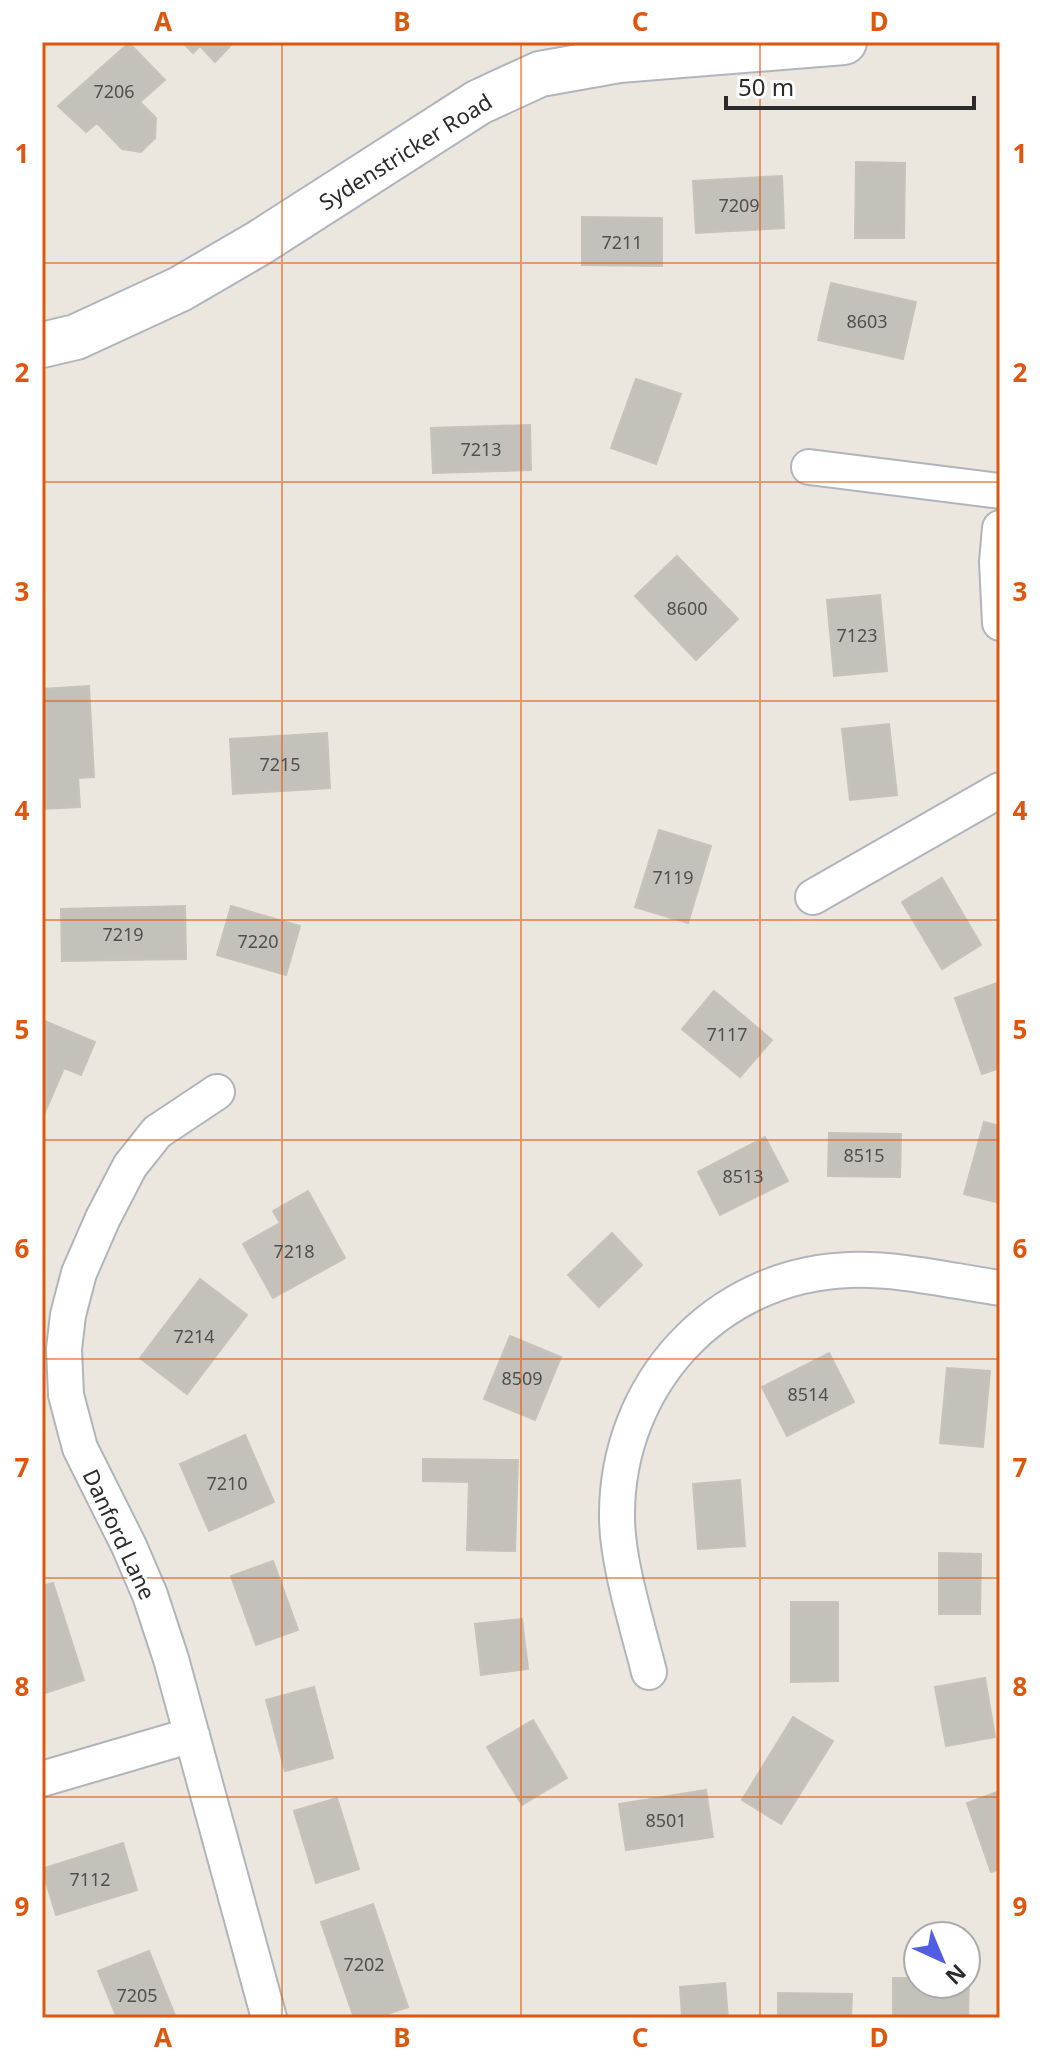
<svg xmlns="http://www.w3.org/2000/svg" width="1042" height="2060" font-family="'Noto Sans',sans-serif">
<rect width="100%" height="100%" fill="#ebe7df"/>
<!-- building -->
<path fill="#c4c1ba" stroke="#c7c3b9" stroke-width="2" d="M 182,42 L 234,42 L 215,62 L 200,46 L 193,53 Z
M 129,43 L 165,80 L 140,102 L 156,118 L 155,138 L 141,152 L 122,149 L 97,123 L 86,132 L 58,106 Z
M 856,162 L 905,163 L 904,238 L 855,238 Z
M 782,176 L 784,228 L 696,233 L 693,181 Z
M 582,217 L 662,218 L 662,266 L 582,265 Z
M 831,283 L 916,302 L 903,359 L 818,340 Z
M 636,379 L 681,394 L 656,464 L 611,448 Z
M 530,425 L 531,470 L 433,473 L 431,428 Z
M 677,556 L 738,619 L 696,660 L 635,596 Z
M 880,595 L 887,671 L 834,676 L 827,600 Z
M 89,686 L 94,777 L 78,778 L 80,807 L 42,809 L 42,689 Z
M 889,724 L 897,795 L 850,800 L 842,729 Z
M 327,733 L 330,788 L 233,794 L 230,739 Z
M 659,830 L 711,846 L 688,923 L 635,907 Z
M 942,878 L 981,945 L 942,969 L 902,902 Z
M 185,906 L 186,959 L 62,961 L 61,909 Z
M 231,906 L 300,926 L 286,975 L 217,955 Z
M 1000,982 L 1000,1068 L 982,1074 L 955,998 Z
M 714,991 L 772,1040 L 740,1077 L 682,1029 Z
M 42,1020 L 95,1042 L 81,1075 L 64,1068 L 42,1119 Z
M 984,1122 L 1000,1126 L 1000,1203 L 964,1194 Z
M 829,1133 L 901,1134 L 900,1177 L 828,1176 Z
M 765,1137 L 788,1181 L 720,1215 L 698,1172 Z
M 308,1191 L 345,1258 L 273,1298 L 243,1244 L 280,1223 L 273,1211 Z
M 612,1233 L 642,1265 L 599,1307 L 568,1275 Z
M 200,1279 L 247,1315 L 187,1394 L 140,1358 Z
M 510,1336 L 561,1357 L 535,1420 L 484,1399 Z
M 829,1353 L 854,1402 L 787,1436 L 762,1387 Z
M 947,1368 L 990,1371 L 983,1447 L 940,1443 Z
M 245,1435 L 274,1502 L 209,1531 L 180,1464 Z
M 423,1459 L 518,1460 L 515,1551 L 467,1550 L 469,1482 L 423,1481 Z
M 740,1480 L 745,1546 L 698,1549 L 693,1484 Z
M 939,1553 L 981,1554 L 980,1614 L 939,1614 Z
M 273,1561 L 298,1630 L 256,1645 L 231,1576 Z
M 53,1583 L 84,1680 L 42,1694 L 42,1586 Z
M 791,1602 L 838,1602 L 838,1681 L 791,1682 Z
M 522,1619 L 528,1669 L 481,1675 L 475,1624 Z
M 985,1678 L 995,1737 L 946,1746 L 935,1687 Z
M 314,1687 L 333,1758 L 285,1771 L 266,1700 Z
M 793,1717 L 833,1741 L 781,1824 L 742,1800 Z
M 533,1720 L 567,1778 L 522,1805 L 487,1747 Z
M 706,1790 L 713,1837 L 626,1850 L 619,1804 Z
M 1000,1791 L 1000,1869 L 991,1872 L 967,1803 Z
M 337,1798 L 359,1869 L 316,1883 L 294,1811 Z
M 123,1843 L 137,1890 L 56,1915 L 42,1869 Z
M 373,1904 L 408,2007 L 375,2018 L 354,2018 L 321,1922 Z
M 149,1951 L 176,2018 L 117,2018 L 98,1971 Z
M 893,1978 L 918,1978 L 918,1984 L 966,1984 L 966,1979 L 969,1979 L 968,2018 L 893,2018 Z
M 725,1983 L 728,2018 L 662,2018 L 682,2016 L 680,1987 Z
M 778,1993 L 852,1994 L 851,2018 L 778,2018 Z"/>
<g fill="none" stroke-linecap="round" stroke-linejoin="round">
<defs>
<path id="minor" d="M 809,467 L 1000,491
M 1000,528 L 997,562 L 1000,623
M 813,897 L 1000,790
M 217,1092 L 157,1132 L 130,1166 L 103,1218 L 79,1273 L 68,1315 L 64,1349 L 66,1395 L 80,1448 L 129,1546 L 150,1595 L 171,1659 L 269,2018
M 649,1672 C 638,1627 617,1563 617,1517 C 616,1385 715,1275 849,1270 C 899,1268 951,1281 1000,1288
M 42,1779 L 192,1735"/>
<path id="secondary" d="M 42,345 L 76,337 L 180,289 L 259,243 L 479,102 L 540,74 L 619,60 L 844,42"/>
</defs>
<!-- minor casing -->
<use href="#minor" stroke="#b2b4bd" stroke-width="38"/>
<!-- secondary casing -->
<use href="#secondary" stroke="#b2b4bd" stroke-width="48"/>
<!-- minor -->
<use href="#minor" stroke="#fff" stroke-width="34"/>
<!-- secondary -->
<use href="#secondary" stroke="#fff" stroke-width="44"/>
</g>
<!-- grid -->
<path fill="none" stroke="#df570e" stroke-width="2" stroke-opacity="0.55" d="M 282,42 L 282,2018M 521,42 L 521,2018M 760,42 L 760,2018M 42,263 L 1000,263M 42,482 L 1000,482M 42,701 L 1000,701M 42,920 L 1000,920M 42,1140 L 1000,1140M 42,1359 L 1000,1359M 42,1578 L 1000,1578M 42,1797 L 1000,1797"/>
<g text-anchor="middle" dominant-baseline="central" stroke-width="6" stroke-linejoin="round" paint-order="stroke">
<!-- number labels -->
<g font-size="18" fill="#51504f">
<text x="114" y="91">7206</text>
<text x="739" y="205">7209</text>
<text x="622" y="242">7211</text>
<text x="867" y="321">8603</text>
<text x="481" y="449">7213</text>
<text x="687" y="608">8600</text>
<text x="857" y="635">7123</text>
<text x="280" y="764">7215</text>
<text x="673" y="877">7119</text>
<text x="123" y="934">7219</text>
<text x="258" y="941">7220</text>
<text x="727" y="1034">7117</text>
<text x="864" y="1155">8515</text>
<text x="743" y="1176">8513</text>
<text x="294" y="1251">7218</text>
<text x="194" y="1336">7214</text>
<text x="522" y="1378">8509</text>
<text x="808" y="1394">8514</text>
<text x="227" y="1483">7210</text>
<text x="666" y="1820">8501</text>
<text x="90" y="1879">7112</text>
<text x="364" y="1964">7202</text>
<text x="137" y="1995">7205</text>
</g>
<!-- street labels -->
<g font-size="22" fill="#2b2b2b" stroke="#fff">
<text transform="translate(405 151) rotate(-32)">Sydenstricker Road</text>
<text transform="translate(120 1534) rotate(65)">Danford Lane</text>
</g>
</g>
<!-- border -->
<rect width="1042" height="2060" fill="none" stroke="#ffffff" stroke-width="88"/>
<!-- north arrow -->
<g transform="translate(942 1960) rotate(136)"><circle r="38" fill="#ffffff" stroke="#aaaaaa" stroke-width="2"/>
<path d="M0-6L14 30L0 20L-14 30Z" fill="#525de6"/>
<text y="-12" font-size="22" font-weight="bold" text-anchor="middle" fill="#2b2b2b">N</text>
</g>
<!-- scale -->
<path d="M726 96v12h248v-12" fill="none" stroke="#2b2b2b" stroke-width="4"/>
<text x="738" y="96" font-size="24" fill="#2b2b2b" stroke="#ffffff" stroke-width="6" paint-order="stroke">50 m</text>
<rect x="44" y="44" width="954" height="1972" fill="none" stroke="#df570e" stroke-width="3"/>
<g font-size="26" text-anchor="middle" font-weight="bold" fill="#df570e">
<text x="163" y="31">A</text>
<text x="402" y="31">B</text>
<text x="640" y="31">C</text>
<text x="879" y="31">D</text>
<text x="22" y="163">1</text>
<text x="1020" y="163">1</text>
<text x="22" y="382">2</text>
<text x="1020" y="382">2</text>
<text x="22" y="601">3</text>
<text x="1020" y="601">3</text>
<text x="22" y="820">4</text>
<text x="1020" y="820">4</text>
<text x="22" y="1039">5</text>
<text x="1020" y="1039">5</text>
<text x="22" y="1258">6</text>
<text x="1020" y="1258">6</text>
<text x="22" y="1477">7</text>
<text x="1020" y="1477">7</text>
<text x="22" y="1696">8</text>
<text x="1020" y="1696">8</text>
<text x="22" y="1916">9</text>
<text x="1020" y="1916">9</text>
<text x="163" y="2047">A</text>
<text x="402" y="2047">B</text>
<text x="640" y="2047">C</text>
<text x="879" y="2047">D</text>
</g>
</svg>
